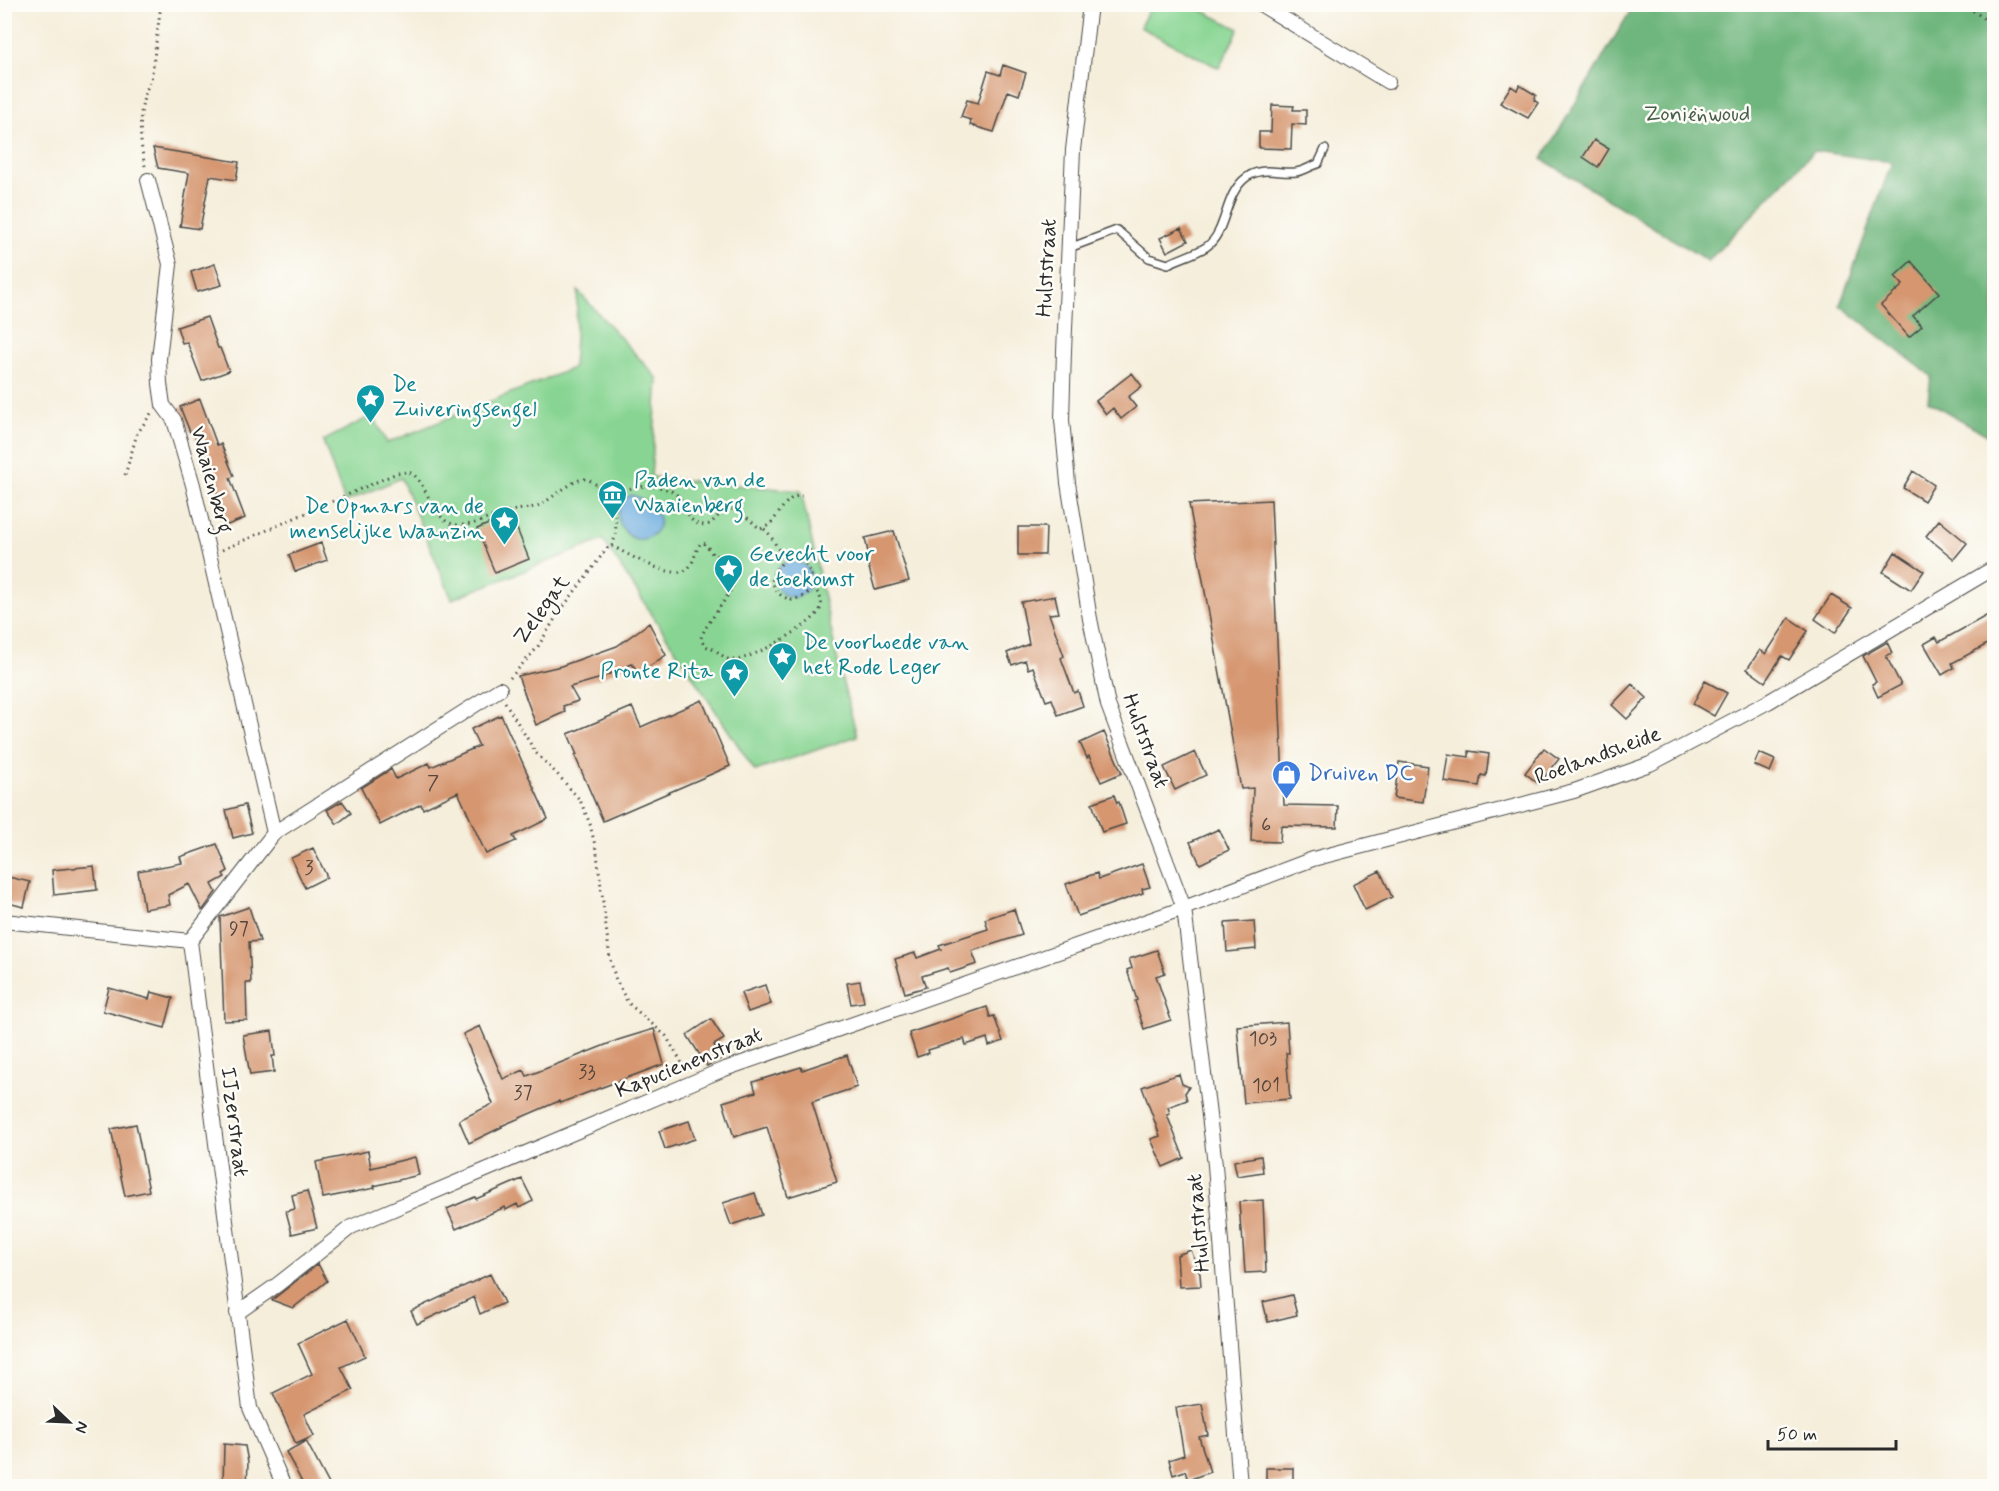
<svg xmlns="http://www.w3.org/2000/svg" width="1999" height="1491" font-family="Mynerve,sans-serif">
<rect width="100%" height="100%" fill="#fdfcf7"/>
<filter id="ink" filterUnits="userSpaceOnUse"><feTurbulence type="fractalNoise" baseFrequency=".0167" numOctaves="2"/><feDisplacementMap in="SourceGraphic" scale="12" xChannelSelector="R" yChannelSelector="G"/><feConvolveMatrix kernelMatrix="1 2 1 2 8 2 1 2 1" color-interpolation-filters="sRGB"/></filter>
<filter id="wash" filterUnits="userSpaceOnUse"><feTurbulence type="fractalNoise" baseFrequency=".008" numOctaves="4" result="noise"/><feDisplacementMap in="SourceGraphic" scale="24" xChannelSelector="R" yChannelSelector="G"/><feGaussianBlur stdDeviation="1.35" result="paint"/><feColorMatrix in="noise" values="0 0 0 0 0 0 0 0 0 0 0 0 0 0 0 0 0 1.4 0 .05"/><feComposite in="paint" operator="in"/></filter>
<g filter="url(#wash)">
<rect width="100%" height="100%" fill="#f5eedb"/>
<!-- green -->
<path fill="#88d593" stroke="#5a805f" stroke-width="1.5" d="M 1191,5 L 1239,29 L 1219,68 L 1140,27 L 1151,5 Z
M 578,291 L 658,379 L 651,477 L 801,491 L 841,676 L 857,736 L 755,771 L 603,540 L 452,599 L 401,478 L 345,502 L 323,441 L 373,415 L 387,443 L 573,368 Z"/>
<!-- forest -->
<path fill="#6eb67d" stroke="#4c7054" stroke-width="1.5" d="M 1634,5 L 1994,5 L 1994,439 L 1928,401 L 1931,376 L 1840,305 L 1892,162 L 1814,151 L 1708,261 L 1542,159 Z"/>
<!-- water -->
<path fill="#6bacdf" stroke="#4b6c85" stroke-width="1.5" d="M 631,495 C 645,497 668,517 656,531 C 632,559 600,509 631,495 Z
M775 579a18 18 0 1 1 36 0a18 18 0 1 1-36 0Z"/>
<g id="blocks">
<!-- building -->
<path fill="#d59670" d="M 1003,65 L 1026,73 L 1019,95 L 1008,91 L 994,132 L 970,125 L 971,120 L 961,117 L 967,100 L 978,103 L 988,71 L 1000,75 Z
M 1519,85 L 1536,95 L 1534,100 L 1538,103 L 1528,118 L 1500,103 L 1511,86 L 1517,90 Z
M 1272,105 L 1294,106 L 1293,110 L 1306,110 L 1306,125 L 1292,124 L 1291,149 L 1259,148 L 1259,132 L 1271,132 Z
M 1594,140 L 1609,149 L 1598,167 L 1583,157 Z
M 153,148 L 239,162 L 236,180 L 210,176 L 200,229 L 180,226 L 189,173 L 158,168 Z
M 1181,228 L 1188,241 L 1167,252 L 1160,238 Z
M 1911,261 L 1939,293 L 1913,316 L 1922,326 L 1909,337 L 1881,305 L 1903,285 L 1895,276 Z
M 215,264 L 222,285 L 197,292 L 191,272 Z
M 207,317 L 218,348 L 220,348 L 229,371 L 202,381 L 187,342 L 182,343 L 177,327 Z
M 1132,373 L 1142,386 L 1128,397 L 1136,407 L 1121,419 L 1113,408 L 1106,414 L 1096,401 Z
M 200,399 L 217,445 L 221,444 L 234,476 L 230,478 L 245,518 L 225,526 L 216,502 L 220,501 L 193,431 L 190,432 L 180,407 Z
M 1913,471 L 1934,485 L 1924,501 L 1903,488 Z
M 1271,500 L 1284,805 L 1338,806 L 1337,827 L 1281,826 L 1280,842 L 1251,841 L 1253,788 L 1241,789 L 1189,504 Z
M 511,514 L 529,559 L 495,573 L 477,529 Z
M 1939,520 L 1967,543 L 1954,559 L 1926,536 Z
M 1018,527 L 1046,527 L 1045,555 L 1018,555 Z
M 894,531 L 909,581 L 875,590 L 866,557 L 869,557 L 865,538 Z
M 321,543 L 327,560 L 295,572 L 289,555 Z
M 1895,552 L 1924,571 L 1911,590 L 1883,572 Z
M 1831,595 L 1852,608 L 1835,633 L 1815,619 Z
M 1055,596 L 1059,613 L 1049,614 L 1064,656 L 1061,658 L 1074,693 L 1078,691 L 1083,706 L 1058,715 L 1052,699 L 1046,701 L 1033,667 L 1028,669 L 1025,660 L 1012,665 L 1007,653 L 1029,644 L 1021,602 Z
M 1995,611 L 1995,640 L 1952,663 L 1954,668 L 1942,675 L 1924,644 L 1936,637 L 1939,642 Z
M 1789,618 L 1808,631 L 1789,660 L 1782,656 L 1765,682 L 1747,669 L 1760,650 L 1766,654 Z
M 649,623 L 666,655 L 639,673 L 632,664 L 598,679 L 570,687 L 578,701 L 563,706 L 565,712 L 536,725 L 518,676 L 561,666 L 617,646 Z
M 1887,642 L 1892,653 L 1886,656 L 1901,685 L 1878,697 L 1872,684 L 1876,682 L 1863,656 Z
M 1705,681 L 1727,693 L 1714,716 L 1693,704 Z
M 1632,684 L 1647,698 L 1627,719 L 1612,705 Z
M 702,700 L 730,766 L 603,821 L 575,756 L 577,755 L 568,734 L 632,707 L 641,727 Z
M 501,715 L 548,819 L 513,836 L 516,841 L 486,854 L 458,792 L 423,809 L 421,804 L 380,825 L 361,788 L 391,769 L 396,779 L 429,763 L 431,767 L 479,746 L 471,729 Z
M 1104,732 L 1122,773 L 1101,782 L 1089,756 L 1087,758 L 1080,743 Z
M 1544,748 L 1559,759 L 1539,784 L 1525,773 Z
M 1469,751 L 1489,754 L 1486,776 L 1481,775 L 1479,786 L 1444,781 L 1448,754 L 1469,757 Z
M 1195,752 L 1206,775 L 1175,790 L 1164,767 Z
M 1759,753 L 1775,760 L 1770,772 L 1754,765 Z
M 1399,762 L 1428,766 L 1423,802 L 1394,798 Z
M 1114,795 L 1117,803 L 1119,802 L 1126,824 L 1102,832 L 1092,803 Z
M 342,801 L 351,813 L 337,824 L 327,810 Z
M 245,805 L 252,833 L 233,838 L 226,810 Z
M 1219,829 L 1229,850 L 1200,864 L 1190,842 Z
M 217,844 L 228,871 L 223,874 L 225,877 L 212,884 L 216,892 L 203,910 L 202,910 L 189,884 L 168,895 L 170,905 L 144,909 L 138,871 L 182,863 L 180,857 Z
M 313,848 L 327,877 L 305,888 L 291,858 Z
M 1142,864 L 1150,887 L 1142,889 L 1143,893 L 1078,916 L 1066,884 L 1097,873 L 1099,879 Z
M 94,866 L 97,890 L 54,895 L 52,870 Z
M 1380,871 L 1392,897 L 1365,910 L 1353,884 Z
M 4,876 L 30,882 L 24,907 L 4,902 Z
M 249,907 L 260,941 L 249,942 L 251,983 L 246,983 L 247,1020 L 224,1021 L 220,917 Z
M 1014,909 L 1022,935 L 972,951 L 977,964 L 950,973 L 948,968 L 922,976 L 926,987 L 905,993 L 895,959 L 915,953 L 917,958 L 941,949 L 939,945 L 988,929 L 985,919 Z
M 1254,921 L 1256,949 L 1227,952 L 1225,923 Z
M 1157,950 L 1165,973 L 1156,976 L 1171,1020 L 1144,1029 L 1135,1001 L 1137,1000 L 1127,970 L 1132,968 L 1129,959 Z
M 860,981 L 864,1002 L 851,1004 L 847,983 Z
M 765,985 L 771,1004 L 748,1012 L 741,993 Z
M 109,988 L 149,999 L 151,992 L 173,998 L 165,1028 L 103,1011 Z
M 987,1007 L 990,1017 L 994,1016 L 1003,1041 L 989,1046 L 987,1038 L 966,1045 L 964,1039 L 928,1050 L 929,1053 L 917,1057 L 909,1033 Z
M 711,1019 L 724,1039 L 714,1045 L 722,1058 L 707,1066 L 687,1035 Z
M 1287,1022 L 1289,1053 L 1286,1053 L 1290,1099 L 1244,1103 L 1237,1026 Z
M 480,1026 L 503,1079 L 524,1070 L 527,1076 L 618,1040 L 654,1029 L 664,1064 L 560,1103 L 559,1101 L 501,1126 L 502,1127 L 469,1143 L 459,1120 L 493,1104 L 463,1034 Z
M 272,1031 L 275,1056 L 272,1056 L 274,1072 L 250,1075 L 243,1035 Z
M 847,1055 L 857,1087 L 812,1102 L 837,1182 L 788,1197 L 767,1127 L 734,1137 L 723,1102 L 756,1092 L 753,1082 L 801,1067 L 802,1070 Z
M 1179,1074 L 1182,1084 L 1189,1087 L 1185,1093 L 1187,1100 L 1168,1107 L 1170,1114 L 1167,1115 L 1184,1158 L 1163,1167 L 1151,1139 L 1160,1136 L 1142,1087 Z
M 689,1121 L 695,1139 L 665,1149 L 659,1131 Z
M 136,1124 L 149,1191 L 125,1196 L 111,1129 Z
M 368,1151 L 371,1168 L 415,1157 L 419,1175 L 374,1186 L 375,1188 L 323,1198 L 316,1162 Z
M 1261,1156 L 1263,1172 L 1237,1176 L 1234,1161 Z
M 522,1179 L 533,1201 L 519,1208 L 517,1204 L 506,1210 L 505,1207 L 456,1229 L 447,1209 L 475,1197 L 476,1199 Z
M 307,1191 L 317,1228 L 292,1234 L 286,1211 L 295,1209 L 292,1195 Z
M 755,1193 L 762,1215 L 731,1225 L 723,1203 Z
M 1263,1200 L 1266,1272 L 1245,1273 L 1242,1230 L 1241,1231 L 1239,1202 Z
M 1191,1250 L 1200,1274 L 1201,1286 L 1179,1287 L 1177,1255 Z
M 318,1264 L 327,1281 L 293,1308 L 272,1300 Z
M 490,1274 L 504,1303 L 480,1314 L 474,1297 L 417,1324 L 411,1311 Z
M 1292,1295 L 1297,1315 L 1268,1322 L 1263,1302 Z
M 348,1319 L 365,1356 L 341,1367 L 353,1390 L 304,1414 L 314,1436 L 296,1444 L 273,1393 L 312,1374 L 298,1343 Z
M 1202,1404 L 1208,1435 L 1199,1437 L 1210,1472 L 1188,1480 L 1185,1471 L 1173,1475 L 1169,1460 L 1184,1455 L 1176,1408 Z
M 306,1441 L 313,1454 L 330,1486 L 304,1486 L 286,1452 Z
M 224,1444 L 245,1446 L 248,1462 L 247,1486 L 223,1486 Z
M 1266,1468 L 1293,1468 L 1293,1483 L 1266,1483 Z"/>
</g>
</g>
<g filter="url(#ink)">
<use href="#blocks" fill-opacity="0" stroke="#494845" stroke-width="1.5"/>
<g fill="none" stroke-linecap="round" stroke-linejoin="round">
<defs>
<path id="service" d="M 1069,248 L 1117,230 L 1149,258 L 1168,264 C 1180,258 1195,254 1206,247 C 1228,232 1223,194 1247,177 C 1263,166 1279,174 1296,172 C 1304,171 1311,166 1318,164 L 1325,149"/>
<path id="minor" d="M 1090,4 L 1073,150 L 1064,351 L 1062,420 L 1068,483 L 1090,619 L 1108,705 L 1184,908 L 1215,1165 L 1240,1486
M 1260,4 L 1388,82
M 148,180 L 170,264 L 159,359 L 160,384 L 163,405 L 174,420 L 193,485 L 274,833
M 4,921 L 190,941
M 190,941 L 250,1408 L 284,1486
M 190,941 L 274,833 L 500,689
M 237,1313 L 277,1285 L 351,1227 L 722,1070 L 1184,908 L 1313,859 L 1574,791 L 1650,764 L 1768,702 L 1994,568"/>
</defs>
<!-- service casing -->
<use href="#service" stroke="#494845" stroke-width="10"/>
<!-- minor casing -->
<use href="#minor" stroke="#494845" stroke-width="16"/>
<!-- path -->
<path stroke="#494845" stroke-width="3" stroke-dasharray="1.5 4.5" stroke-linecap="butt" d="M 1963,4 L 1994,25
M 145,166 C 139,141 137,103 151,81 L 161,4
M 125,475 L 137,434 L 152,412
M 764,529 C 772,535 774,543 779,550 C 785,556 794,558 802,562 L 808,551 L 813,548
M 612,546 C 619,528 614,519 614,501 C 617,498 620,493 624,491 C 637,484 667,484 678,496 C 690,508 686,529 710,524 L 724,510 L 730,508 L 743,514 L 760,529 C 780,524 781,495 802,496
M 222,550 L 397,473 C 403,472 409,471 414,475 C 430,489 433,527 463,525 C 479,524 492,516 507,512 C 518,509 532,509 542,504 C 552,498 575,478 585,479 C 596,481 606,494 614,501
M 790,557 L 785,558 L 772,576 C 773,590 778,596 792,600 L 805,596 L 814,586
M 510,678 L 537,648 L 558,614 L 608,547 L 612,546 C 626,553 668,578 684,571 C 695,566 694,551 701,543 L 706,544 L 713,555 C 717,556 722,556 726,558 C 757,575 703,621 701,639 C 704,647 708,647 715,650 C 721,654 727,661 735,660 C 752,659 818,623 821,607 C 823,597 817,594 814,586 C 811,576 811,569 802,562
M 505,702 L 536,753 L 559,776 L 580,800 L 590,824 L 597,854 L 610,959 L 616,980 L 628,1003 L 666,1036 L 686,1070"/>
<!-- service -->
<use href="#service" stroke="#fff" stroke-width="7"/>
<!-- minor -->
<use href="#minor" stroke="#fff" stroke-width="14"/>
</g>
</g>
<!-- icons -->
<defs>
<symbol id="sight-pin" viewBox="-11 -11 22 30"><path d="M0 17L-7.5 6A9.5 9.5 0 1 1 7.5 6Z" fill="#0f9aa8" stroke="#fdfcf7"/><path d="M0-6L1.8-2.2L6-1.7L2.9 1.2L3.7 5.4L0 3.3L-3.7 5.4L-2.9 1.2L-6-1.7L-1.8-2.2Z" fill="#fff"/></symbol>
<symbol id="museum-pin" viewBox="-11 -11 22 30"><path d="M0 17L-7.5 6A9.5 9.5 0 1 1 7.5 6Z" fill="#0f9aa8" stroke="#fdfcf7"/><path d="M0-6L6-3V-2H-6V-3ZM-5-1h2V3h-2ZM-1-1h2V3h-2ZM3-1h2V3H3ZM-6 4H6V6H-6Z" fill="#fff"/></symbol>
<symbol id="shop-pin" viewBox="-11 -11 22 30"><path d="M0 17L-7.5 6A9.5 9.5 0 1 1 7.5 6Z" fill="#3f7fe0" stroke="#fdfcf7"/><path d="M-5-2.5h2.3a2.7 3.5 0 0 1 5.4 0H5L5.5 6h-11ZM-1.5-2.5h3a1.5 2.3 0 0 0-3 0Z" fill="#fff"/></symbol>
</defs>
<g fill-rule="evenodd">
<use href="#sight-pin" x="354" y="382" width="33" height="45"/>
<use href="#museum-pin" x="596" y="478" width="33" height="45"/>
<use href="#sight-pin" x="488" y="504" width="33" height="45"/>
<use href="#sight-pin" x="712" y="552" width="33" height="45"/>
<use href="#sight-pin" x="766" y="640" width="33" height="45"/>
<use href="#sight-pin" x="718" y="656" width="33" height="45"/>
<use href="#shop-pin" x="1270" y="758" width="33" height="45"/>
</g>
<g text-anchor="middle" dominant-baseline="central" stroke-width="5" stroke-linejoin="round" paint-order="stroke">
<!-- number labels -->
<g font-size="20" fill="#56463c">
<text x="433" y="783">7</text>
<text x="1266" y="825">6</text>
<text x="309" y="868">3</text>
<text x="239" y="929">97</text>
<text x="1263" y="1039">103</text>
<text x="587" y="1072">33</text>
<text x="1266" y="1086">101</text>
<text x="523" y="1093">37</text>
</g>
<!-- park labels -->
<g font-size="22" fill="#475e4a" stroke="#fdfcf7">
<text x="1697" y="115">Zoniënwoud</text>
</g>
<!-- street labels -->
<g font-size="22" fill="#2b2b2b" stroke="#fdfcf7">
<text transform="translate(1047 268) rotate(-87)">Hulststraat</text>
<text transform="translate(211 480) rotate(75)">Waaienberg</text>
<text transform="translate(542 610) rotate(-54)">Zelegat</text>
<text transform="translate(1145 741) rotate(70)">Hulststraat</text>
<text transform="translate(1598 756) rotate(-20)">Roelandsheide</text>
<text transform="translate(689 1063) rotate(-22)">Kapucienenstraat</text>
<text transform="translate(234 1122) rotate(83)">IJzerstraat</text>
<text transform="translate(1199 1223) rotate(-95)">Hulststraat</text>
</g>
<!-- culture labels -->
<g font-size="22" fill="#0d838f" stroke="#fdfcf7" text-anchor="start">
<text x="392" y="385">De<tspan x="392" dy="25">Zuiveringsengel</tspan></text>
<text x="634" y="481">Paden van de<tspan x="634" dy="25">Waaienberg</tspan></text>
<text x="484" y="507" text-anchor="end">De Opmars van de<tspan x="484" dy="25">menselijke Waanzin</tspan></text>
<text x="749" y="555">Gevecht voor<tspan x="749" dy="25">de toekomst</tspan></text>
<text x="803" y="643">De voorhoede van<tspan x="803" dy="25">het Rode Leger</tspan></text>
<text x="713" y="672" text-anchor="end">Pronte Rita</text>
</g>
<!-- shop labels -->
<g font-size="22" fill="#366cbe" stroke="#fdfcf7" text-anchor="start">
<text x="1308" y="774">Druiven DC</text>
</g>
</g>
<!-- margin -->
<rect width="1999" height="1491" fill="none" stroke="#fdfcf7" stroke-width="24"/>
<!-- north arrow -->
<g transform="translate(69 1422) rotate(113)" stroke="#fdfcf7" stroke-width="4.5" paint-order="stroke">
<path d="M0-4.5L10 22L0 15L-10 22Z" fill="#2b2b2b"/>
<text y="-9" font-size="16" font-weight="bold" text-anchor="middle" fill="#2b2b2b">N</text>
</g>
<!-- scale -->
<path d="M1768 1440v9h128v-9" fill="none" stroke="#2b2b2b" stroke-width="3"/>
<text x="1777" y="1440" font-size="18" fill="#2b2b2b" stroke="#fdfcf7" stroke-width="4.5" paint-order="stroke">50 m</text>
</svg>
